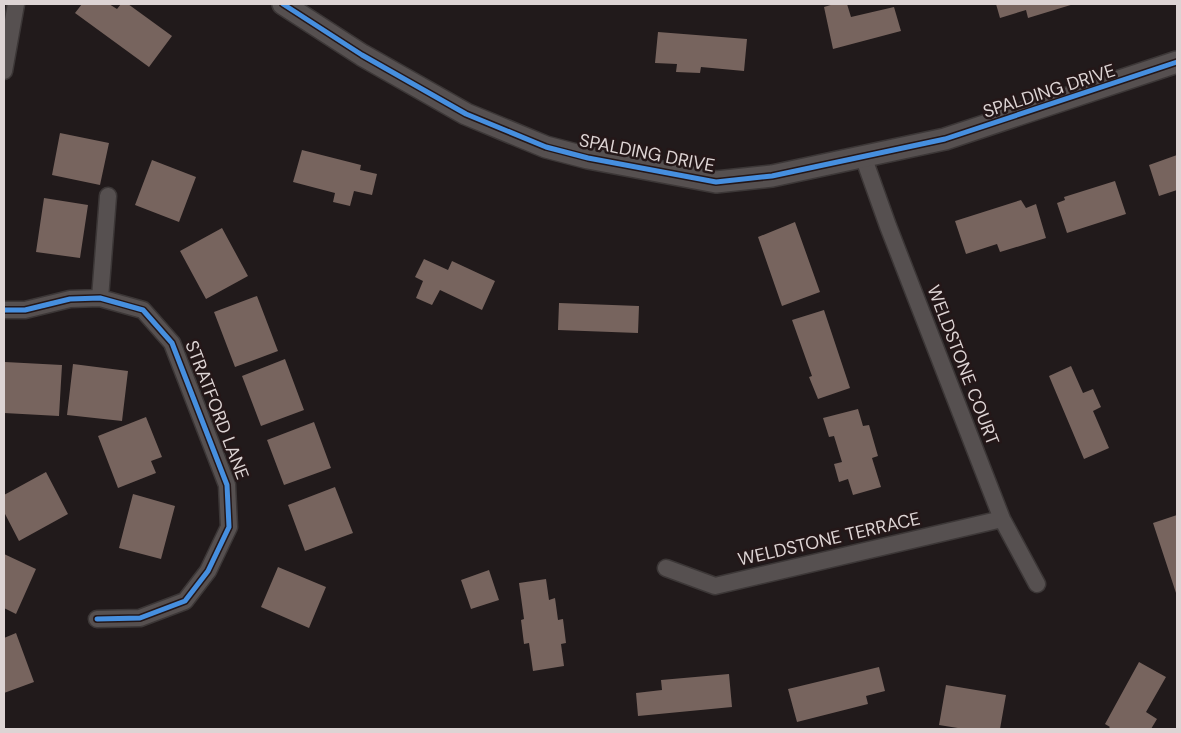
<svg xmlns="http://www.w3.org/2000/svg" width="1181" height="733" font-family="'DM Sans',sans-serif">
<rect width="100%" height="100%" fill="#211a1b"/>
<!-- building -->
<path fill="#77645e" d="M 82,4 L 109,4 L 117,9 L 121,4 L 128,4 L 172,36 L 149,67 L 75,13 Z
M 834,4 L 847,4 L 851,17 L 894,7 L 901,31 L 833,49 L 824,7 Z
M 996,4 L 1074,4 L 1028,18 L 1026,10 L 1000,18 Z
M 658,32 L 747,39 L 744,71 L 701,67 L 700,73 L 676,72 L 677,64 L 655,63 Z
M 60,133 L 109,143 L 100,185 L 52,175 Z
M 302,150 L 361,165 L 360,170 L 377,174 L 372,195 L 354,191 L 350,206 L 333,202 L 335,193 L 293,182 Z
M 1177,155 L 1177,190 L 1159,196 L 1149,165 Z
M 152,160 L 196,177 L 179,222 L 135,205 Z
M 1115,181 L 1126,214 L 1067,233 L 1057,203 L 1065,200 L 1064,197 Z
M 44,198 L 88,205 L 80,258 L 36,252 Z
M 1021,200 L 1026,208 L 1036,204 L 1046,238 L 1000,252 L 997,244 L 966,254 L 955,221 Z
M 795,222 L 820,292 L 782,306 L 758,237 Z
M 222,228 L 248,276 L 206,299 L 180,251 Z
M 424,259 L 448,270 L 452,261 L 495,281 L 482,310 L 440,290 L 432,305 L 416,298 L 423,281 L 415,277 Z
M 257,296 L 278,351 L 235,367 L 214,312 Z
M 559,303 L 639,306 L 638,333 L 558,330 Z
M 824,310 L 850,388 L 818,399 L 809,377 L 812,376 L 792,320 Z
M 285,359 L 304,410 L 261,426 L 242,376 Z
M 5,362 L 62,365 L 59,416 L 4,413 Z
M 73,364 L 128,371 L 122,421 L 67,415 Z
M 1071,366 L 1083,393 L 1093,389 L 1101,407 L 1093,411 L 1109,448 L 1084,459 L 1049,376 Z
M 858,409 L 863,426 L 869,425 L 878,456 L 872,458 L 881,487 L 853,495 L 848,479 L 839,482 L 834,464 L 842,462 L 834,436 L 829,437 L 823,418 Z
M 146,417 L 162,457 L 151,461 L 156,473 L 118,488 L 98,436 Z
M 314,422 L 331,468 L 284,485 L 267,440 Z
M 46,472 L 68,514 L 19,541 L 4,512 L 4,495 Z
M 335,487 L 353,533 L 305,551 L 288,505 Z
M 133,494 L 175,506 L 161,559 L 119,548 Z
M 1177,515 L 1177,596 L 1153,523 Z
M 4,554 L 36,569 L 16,614 L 4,608 Z
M 278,567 L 326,587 L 309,628 L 261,607 Z
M 489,570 L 499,600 L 471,609 L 461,580 Z
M 546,579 L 549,600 L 555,598 L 558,620 L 563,619 L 566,643 L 561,644 L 564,666 L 533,671 L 529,643 L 524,644 L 521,620 L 524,619 L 519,583 Z
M 16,633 L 34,682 L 4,693 L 4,638 Z
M 1139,662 L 1166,677 L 1146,712 L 1157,719 L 1151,729 L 1108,729 L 1110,727 L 1105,724 Z
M 879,667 L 885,691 L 866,696 L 868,704 L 797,722 L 788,689 Z
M 729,674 L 732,707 L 638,716 L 636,693 L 662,690 L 661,680 Z
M 946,685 L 1006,695 L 1000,729 L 964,729 L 939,725 Z"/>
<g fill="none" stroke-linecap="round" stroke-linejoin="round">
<defs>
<path id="minor" d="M 4,71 L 16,4
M 863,156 L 888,226 L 1002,519 L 1037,584
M 100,298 L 108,196
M 4,310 L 25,310 L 70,299 L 100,298 L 143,310 L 172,343 L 227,485 L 229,527 L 208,571 L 185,601 L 140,618 L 97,619
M 666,568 L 715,586 L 1002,519"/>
<path id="tertiary" d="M 283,4 L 362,55 L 466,114 L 546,147 L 588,158 L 716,182 L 772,176 L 945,139 L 1177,62"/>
</defs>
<!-- minor casing -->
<use href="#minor" stroke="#3c3737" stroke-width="19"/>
<!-- tertiary casing -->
<use href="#tertiary" stroke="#3c3737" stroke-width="24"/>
<!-- minor -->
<use href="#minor" stroke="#565050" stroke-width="16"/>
<!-- tertiary -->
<use href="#tertiary" stroke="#565050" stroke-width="21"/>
<defs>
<path id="cycleway" d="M 283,4 L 362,55 L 466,114 L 546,147 L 588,158 L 716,182 L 772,176 L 945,139 L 1177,62
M 4,310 L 25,310 L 70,299 L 100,298 L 143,310 L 172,343 L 227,485 L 229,527 L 208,571 L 185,601 L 140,618 L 97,619"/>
</defs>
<!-- cycleway casing -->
<use href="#cycleway" stroke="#241718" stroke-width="8"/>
<!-- cycleway -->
<use href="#cycleway" stroke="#468fdf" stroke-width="5"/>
</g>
<g text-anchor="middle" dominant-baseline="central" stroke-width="5" stroke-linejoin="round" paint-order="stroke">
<!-- street labels -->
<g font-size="18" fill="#ddd4d4" stroke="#241718">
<text transform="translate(1049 91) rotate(-18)">SPALDING DRIVE</text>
<text transform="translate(647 153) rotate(11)">SPALDING DRIVE</text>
<text transform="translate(963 365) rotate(69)">WELDSTONE COURT</text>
<text transform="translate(217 410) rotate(69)">STRATFORD LANE</text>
<text transform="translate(829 539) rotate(-13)">WELDSTONE TERRACE</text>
</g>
</g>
<!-- border -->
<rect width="1181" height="733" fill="none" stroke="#ddd4d4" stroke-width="10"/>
</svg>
